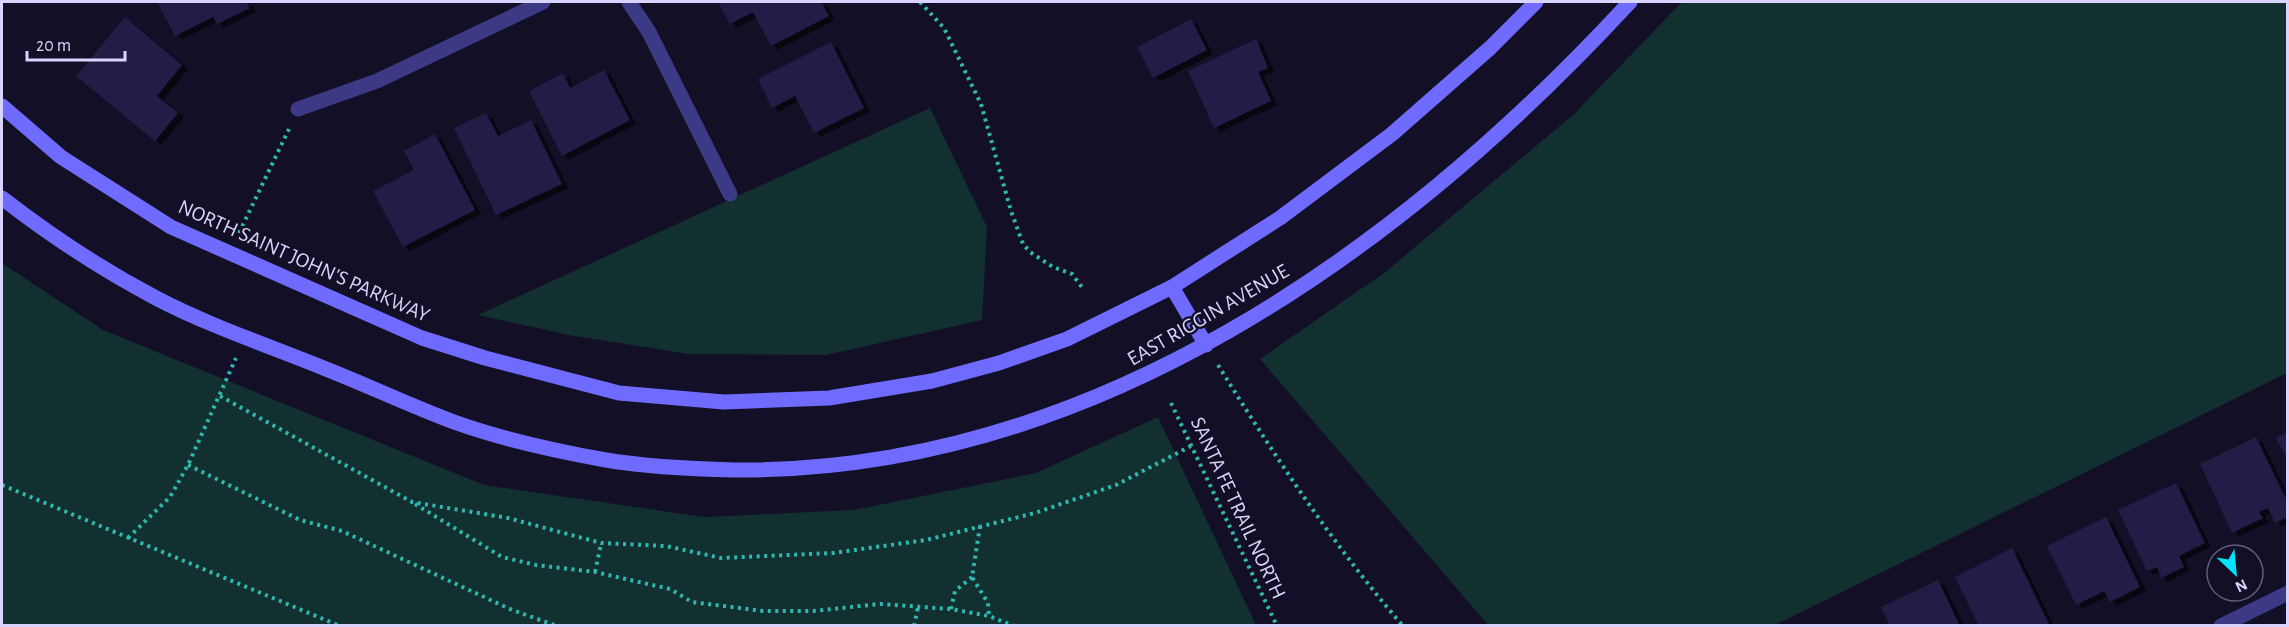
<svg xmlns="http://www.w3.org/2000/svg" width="2289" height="627" font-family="'Alegreya Sans',sans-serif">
<defs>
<filter id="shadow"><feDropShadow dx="6" dy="4" stdDeviation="0" flood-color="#0009"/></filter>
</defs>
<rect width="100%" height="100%" fill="#130f26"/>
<!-- green -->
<path fill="#12302f" d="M 1682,2 L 2287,2 L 2287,373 L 1775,625 L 1488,625 L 1260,359 L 1384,273 L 1573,115 Z
M 930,108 L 987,227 L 982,320 L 826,355 L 688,354 L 569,335 L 478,315 Z
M 2,263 L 103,330 L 484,485 L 704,517 L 854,510 L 1036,473 L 1158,417 L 1256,625 L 2,625 Z"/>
<!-- building -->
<path fill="#241b47" filter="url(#shadow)" d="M 157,2 L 246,2 L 250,8 L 217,24 L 213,17 L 175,36 Z
M 718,2 L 821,2 L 829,16 L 771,46 L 753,12 L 730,24 Z
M 125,17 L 182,65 L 157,96 L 178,113 L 155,141 L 76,76 Z
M 1191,19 L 1207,50 L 1153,78 L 1137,47 Z
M 1256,39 L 1268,68 L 1258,72 L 1271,101 L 1214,128 L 1188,71 Z
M 831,42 L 864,108 L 814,133 L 795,96 L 772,108 L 758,79 Z
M 604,70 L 630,120 L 562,156 L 529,91 L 563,73 L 570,88 Z
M 486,113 L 498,136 L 531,120 L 562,184 L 496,215 L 454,128 Z
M 435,134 L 475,210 L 403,247 L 373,191 L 414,170 L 404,151 Z
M 2288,432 L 2288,461 L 2276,438 Z
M 2256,437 L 2288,503 L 2288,517 L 2275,523 L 2268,508 L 2259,512 L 2263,518 L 2232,533 L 2200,464 Z
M 2176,483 L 2205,543 L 2179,556 L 2184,567 L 2161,578 L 2157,567 L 2147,571 L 2118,510 Z
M 2106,517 L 2140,587 L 2110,602 L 2104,591 L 2076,605 L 2047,546 Z
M 2012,548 L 2049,624 L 2046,626 L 1979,626 L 1955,577 Z
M 1938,580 L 1960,626 L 1890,626 L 1881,607 Z"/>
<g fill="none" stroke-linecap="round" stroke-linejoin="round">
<!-- path -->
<path stroke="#2fb8b0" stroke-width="4" stroke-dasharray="3 4.5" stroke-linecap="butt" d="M 920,2 L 944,28 L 981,104 L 1011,211 L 1023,244 L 1030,252 L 1053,267 L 1072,274 L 1084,290
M 239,233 L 289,129
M 1218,365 C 1274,455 1333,545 1403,626
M 220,396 L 412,502 L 508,518 L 601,543 L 666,546 L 721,558 L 833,553 L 926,540 L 1035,513 L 1116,485 L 1191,446
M 1171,403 L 1277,626
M 188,465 L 300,520 L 342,531 L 512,610 L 557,626
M 2,485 L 340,626
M 415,504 L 502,557 L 536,565 L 595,572 L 670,589 L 692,602 L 763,611 L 813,611 L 880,604 L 951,609 L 989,616 L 1014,626
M 980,526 L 972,577 L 988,603 L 989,616
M 128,538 L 170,497 L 188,465 L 236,358
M 595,572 L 601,544
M 951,609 L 955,591 L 972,577
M 914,626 L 918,607"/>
<!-- street -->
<path stroke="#3d3a85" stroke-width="15" d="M 629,2 L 649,32 L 730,194
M 298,109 L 377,81 L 543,2
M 2221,626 L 2288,593"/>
<!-- secondary -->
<path stroke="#6f6bff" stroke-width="15" d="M 2,106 L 61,157 L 171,227 L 422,338 L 485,358 L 619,393 L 724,402 L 829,398 L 932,381 L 999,363 L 1067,339 L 1172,287 L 1280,218 L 1392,134 L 1490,48 L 1536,2
M 2,198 C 51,236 101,269 156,298 C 207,325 272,347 326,369 C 369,386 411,406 454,422 C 501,439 556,451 606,460 C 648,467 692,469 734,470 C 1090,473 1398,253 1630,2
M 1172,287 L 1206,345"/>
</g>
<g text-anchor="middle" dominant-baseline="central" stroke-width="5" stroke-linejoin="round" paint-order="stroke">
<!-- street labels -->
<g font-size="21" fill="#d9d4ff" stroke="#130f26">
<text transform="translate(304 261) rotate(24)">NORTH SAINT JOHN'S PARKWAY</text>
<text transform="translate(1208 315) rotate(-30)">EAST RIGGIN AVENUE</text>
<text transform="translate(1238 508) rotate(65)">SANTA FE TRAIL NORTH</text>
</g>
</g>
<!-- border -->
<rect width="2289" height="627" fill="none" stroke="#d9d4ff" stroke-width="6"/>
<!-- north arrow -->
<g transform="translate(2235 573) rotate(154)"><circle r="28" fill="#130f26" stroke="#625e7d" stroke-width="1.5"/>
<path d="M0-4.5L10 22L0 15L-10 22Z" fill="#00e5ff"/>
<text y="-9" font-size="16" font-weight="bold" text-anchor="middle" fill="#d9d4ff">N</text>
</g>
<!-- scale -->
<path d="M27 51v9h98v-9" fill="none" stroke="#d9d4ff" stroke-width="3"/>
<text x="36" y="51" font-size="18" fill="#d9d4ff" stroke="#130f26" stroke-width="4.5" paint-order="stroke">20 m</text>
</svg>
